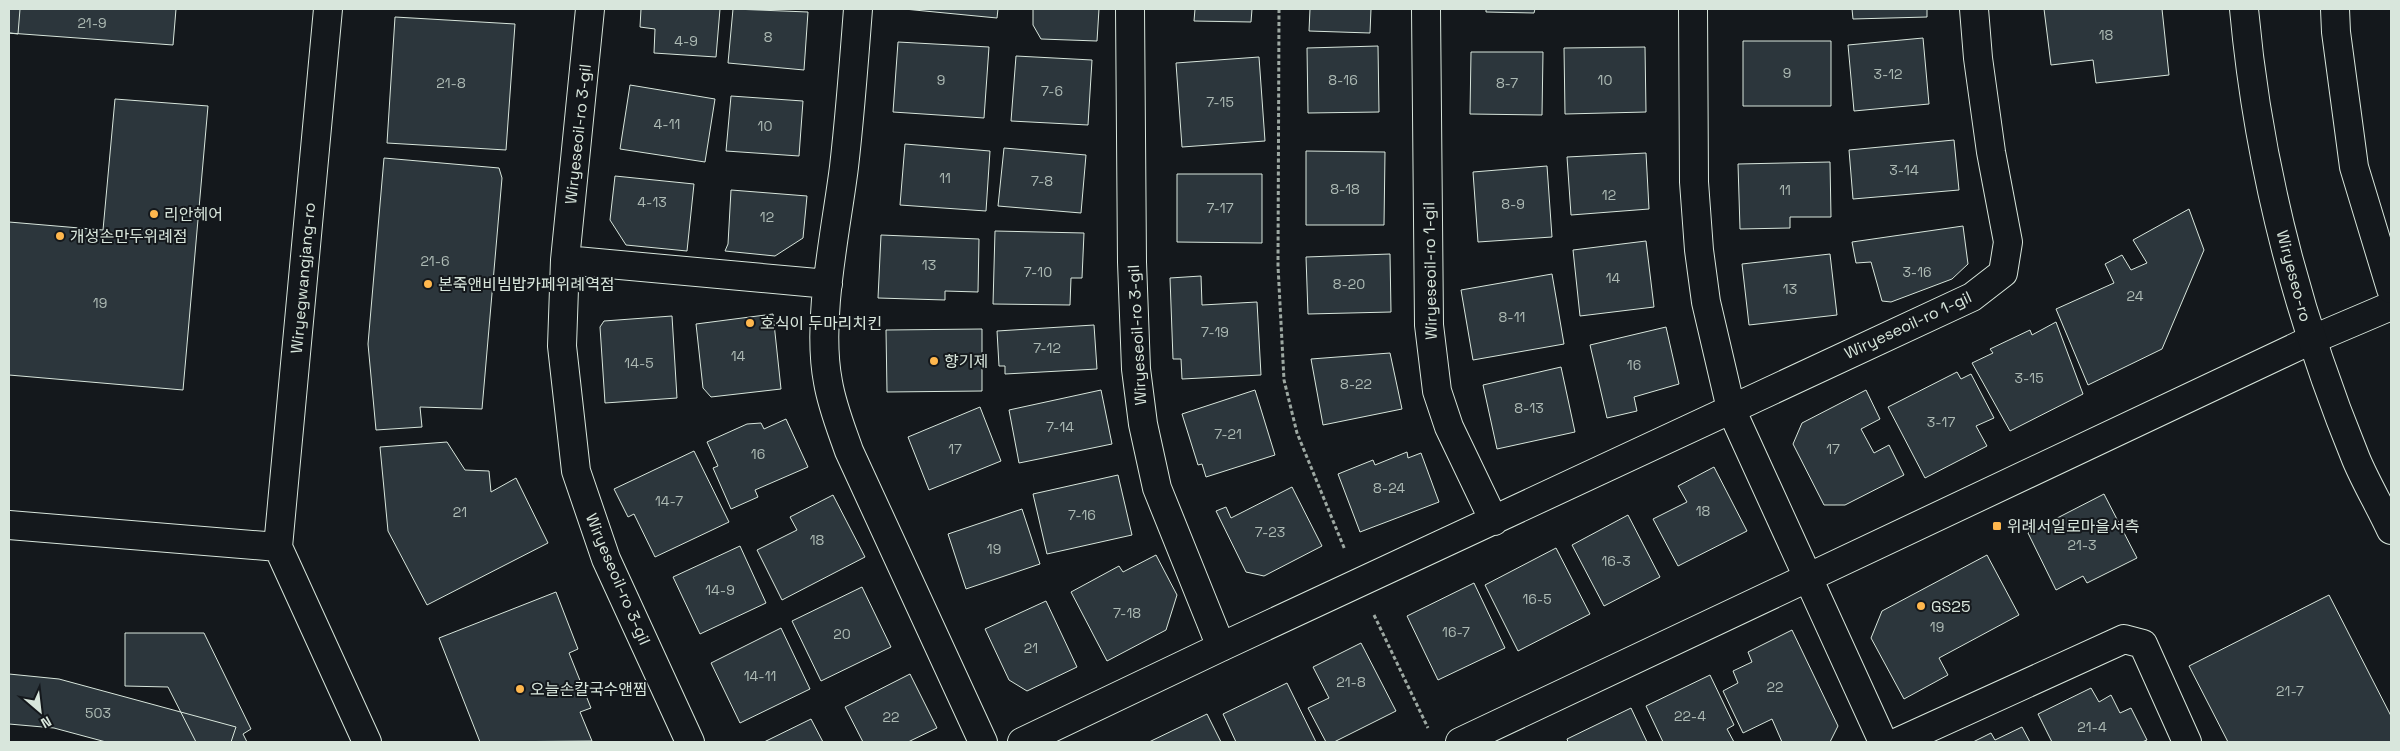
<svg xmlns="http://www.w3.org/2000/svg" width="2400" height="751" font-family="'Space Grotesk','Noto Sans KR',sans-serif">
<rect width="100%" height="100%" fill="#14181c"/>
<!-- building -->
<path fill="#2c363c" stroke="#d8e6dc" d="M 9,9 L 20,9 L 18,34 L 9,33 Z
M 9,9 L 176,9 L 173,45 L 9,33 Z
M 641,9 L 720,9 L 716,57 L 654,53 L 655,29 L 640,27 Z
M 733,9 L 808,12 L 804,70 L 728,63 Z
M 904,9 L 998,9 L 997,18 Z
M 1033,9 L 1099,9 L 1097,41 L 1041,39 L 1033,25 Z
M 1195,9 L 1252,9 L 1251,22 L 1194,21 Z
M 1310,9 L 1371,9 L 1370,33 L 1309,31 Z
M 1486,9 L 1535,9 L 1534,13 L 1486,12 Z
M 1852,9 L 1927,9 L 1927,17 L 1853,19 Z
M 2044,9 L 2162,9 L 2169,75 L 2096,83 L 2093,60 L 2051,65 Z
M 395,17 L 515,24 L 506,150 L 387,143 Z
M 1923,38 L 1929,104 L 1854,111 L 1848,45 Z
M 1743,41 L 1831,41 L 1831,106 L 1743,106 Z
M 898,42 L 989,47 L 984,118 L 893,112 Z
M 1378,46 L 1379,112 L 1308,113 L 1307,48 Z
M 1645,47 L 1646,112 L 1565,114 L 1564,48 Z
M 1471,52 L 1543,52 L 1542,115 L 1470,114 Z
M 1016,56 L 1092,60 L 1088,125 L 1011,121 Z
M 1259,57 L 1265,141 L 1182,147 L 1176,63 Z
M 630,85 L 715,99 L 705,162 L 620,149 Z
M 731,96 L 803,101 L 799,156 L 726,151 Z
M 115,99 L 208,106 L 183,390 L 9,375 L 9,222 L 103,230 Z
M 1954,140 L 1959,190 L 1853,199 L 1849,150 Z
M 905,144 L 990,151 L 986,211 L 900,205 Z
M 1004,148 L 1086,155 L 1081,213 L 998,206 Z
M 1306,151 L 1385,152 L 1384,225 L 1306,225 Z
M 1646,153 L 1649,209 L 1571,215 L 1567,157 Z
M 384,158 L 499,168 L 502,178 L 482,409 L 420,407 L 422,427 L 376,430 L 368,344 Z
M 1830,162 L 1831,217 L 1790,217 L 1790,228 L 1740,229 L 1738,164 Z
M 1547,166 L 1552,237 L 1478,242 L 1473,172 Z
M 1177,174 L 1262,174 L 1262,243 L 1177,242 Z
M 615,176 L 694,184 L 687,251 L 626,245 L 610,220 Z
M 731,190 L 807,196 L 803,238 L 775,256 L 725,251 L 728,244 Z
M 2189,209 L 2204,250 L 2162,349 L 2088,385 L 2056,309 L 2114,283 L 2105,264 L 2122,255 L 2131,270 L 2147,263 L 2133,240 Z
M 1963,226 L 1968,264 L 1952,279 L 1891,302 L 1882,301 L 1871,262 L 1856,263 L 1852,242 Z
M 995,231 L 1084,233 L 1082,278 L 1071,278 L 1070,305 L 993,304 Z
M 881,235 L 979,239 L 978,292 L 945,291 L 945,300 L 878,298 Z
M 1646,241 L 1654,307 L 1580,316 L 1573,250 Z
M 1390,254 L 1391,312 L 1308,314 L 1306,257 Z
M 1830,254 L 1837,315 L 1749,325 L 1742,264 Z
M 1552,274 L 1564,344 L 1473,360 L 1461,290 Z
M 1201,276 L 1202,305 L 1257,302 L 1261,375 L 1182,379 L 1181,359 L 1173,359 L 1170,278 Z
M 773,314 L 781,389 L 711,397 L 703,388 L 696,324 Z
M 672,316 L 677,398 L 605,403 L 600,327 L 604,321 Z
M 2056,322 L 2083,394 L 2010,431 L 1972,363 L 1993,353 L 1990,349 L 2030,330 L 2032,335 Z
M 1094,325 L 1097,369 L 1005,374 L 1005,366 L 999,366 L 997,331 Z
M 1666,327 L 1679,384 L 1634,397 L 1637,411 L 1607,418 L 1590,345 Z
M 982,329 L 982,391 L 887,392 L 886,330 Z
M 1390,353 L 1402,409 L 1323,425 L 1311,359 Z
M 1561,367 L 1575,432 L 1497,449 L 1483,385 Z
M 1957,372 L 1961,379 L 1971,374 L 1994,418 L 1976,426 L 1987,446 L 1925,478 L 1888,407 Z
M 1101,390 L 1112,444 L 1019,463 L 1009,410 Z
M 1255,390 L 1275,455 L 1206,477 L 1202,464 L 1198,465 L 1182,414 Z
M 1866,390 L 1880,419 L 1861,429 L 1874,453 L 1889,445 L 1904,475 L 1845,505 L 1824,505 L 1793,444 L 1802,423 Z
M 980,407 L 1001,461 L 929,490 L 908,437 Z
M 786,419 L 808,467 L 755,490 L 758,497 L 731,509 L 713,468 L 718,466 L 707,442 L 747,424 L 761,423 L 764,429 Z
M 447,442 L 465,470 L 489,471 L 491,492 L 516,478 L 548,543 L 427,605 L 388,531 L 380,447 Z
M 694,451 L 729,522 L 655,557 L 634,514 L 628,517 L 614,489 Z
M 1407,452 L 1408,458 L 1421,453 L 1439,502 L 1360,532 L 1338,474 L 1373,460 L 1375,465 Z
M 1714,467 L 1747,531 L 1678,566 L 1653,519 L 1687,502 L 1678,486 Z
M 1118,475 L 1132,535 L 1047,554 L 1033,494 Z
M 1292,487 L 1322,546 L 1264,576 L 1246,572 L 1216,511 L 1226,507 L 1231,518 Z
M 2104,494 L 2137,558 L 2087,583 L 2083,576 L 2056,590 L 2028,533 Z
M 833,495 L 865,557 L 782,600 L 757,550 L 797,530 L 790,517 Z
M 1022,509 L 1040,564 L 966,589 L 948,534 Z
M 1628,515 L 1660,577 L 1604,606 L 1572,545 Z
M 740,546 L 766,603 L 700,634 L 673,577 Z
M 1556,548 L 1590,614 L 1518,651 L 1485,585 Z
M 1156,555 L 1177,595 L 1166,630 L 1107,661 L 1071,592 L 1119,566 L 1123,572 Z
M 1987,555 L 2019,615 L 1939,658 L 1948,675 L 1904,699 L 1871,638 L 1882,611 Z
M 1474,583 L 1505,648 L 1438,680 L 1407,616 Z
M 862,587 L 891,647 L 821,681 L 792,621 Z
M 556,592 L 578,649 L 569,653 L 591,708 L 580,712 L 592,741 L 480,742 L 439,638 Z
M 2329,595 L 2391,716 L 2391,742 L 2228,742 L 2189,666 Z
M 1046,601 L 1077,667 L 1027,691 L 1009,680 L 985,629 Z
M 781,628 L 810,689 L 740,723 L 711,663 Z
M 1792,630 L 1838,726 L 1830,742 L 1782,742 L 1772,719 L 1743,733 L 1723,691 L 1738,683 L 1733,671 L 1752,662 L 1748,652 Z
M 125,633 L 204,633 L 251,729 L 243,734 L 247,742 L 196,742 L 168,687 L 125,686 Z
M 1361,643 L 1396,711 L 1334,742 L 1326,742 L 1308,708 L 1329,698 L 1313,667 Z
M 9,674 L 59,679 L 236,727 L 231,742 L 106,742 L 54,728 L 9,724 Z
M 910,674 L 937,728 L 908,742 L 863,742 L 845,707 Z
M 1710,675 L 1734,725 L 1727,729 L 1734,742 L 1663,742 L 1646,706 Z
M 1287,683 L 1316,742 L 1236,742 L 1223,714 Z
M 2091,688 L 2099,702 L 2111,695 L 2120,713 L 2131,708 L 2147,740 L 2142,742 L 2052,742 L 2038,714 Z
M 1631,708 L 1647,742 L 1568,742 L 1567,739 Z
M 1207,714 L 1221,742 L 1149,742 Z
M 811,719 L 823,742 L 764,742 Z
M 2022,727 L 2030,742 L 1973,742 L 1991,733 L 1995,740 Z"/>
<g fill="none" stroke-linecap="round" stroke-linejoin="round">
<defs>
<path id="minor" d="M 590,9 L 565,260 L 562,346 L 576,471 L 606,559 L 690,742
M 858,9 C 854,62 850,115 844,167 C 836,231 816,320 828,382 C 832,406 841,428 849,451 L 983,742
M 1130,9 L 1132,262 L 1136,369 L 1143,424 L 1157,488 L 1221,647
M 1426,9 L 1429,325 L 1437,391 L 1449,427 L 1494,521
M 1693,9 L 1694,182 L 1699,250 L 1706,302 L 1731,409 L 1883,742
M 565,260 L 828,284
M 9,525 L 278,547 L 367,742
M 278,547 L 328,9
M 1022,742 L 1221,647 L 1972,297 L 2003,273 L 2008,242 L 1991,152 L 1978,58 L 1974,9
M 1460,742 L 2311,340 L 2391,306
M 1898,742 L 2124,639 L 2143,644 L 2187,742"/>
<path id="major" d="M 2244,9 C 2258,163 2297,315 2356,459 C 2366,483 2380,506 2391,530
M 2335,9 L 2336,32 L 2354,167 L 2391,289"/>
</defs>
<!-- minor casing -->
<use href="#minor" stroke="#d8e6dc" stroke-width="30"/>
<!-- major casing -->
<use href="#major" stroke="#d8e6dc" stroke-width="30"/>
<!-- path -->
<path stroke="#9da8a2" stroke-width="3" stroke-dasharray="4 2.5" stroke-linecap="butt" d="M 1279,9 L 1278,266 L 1284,380 L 1297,433 L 1345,550
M 1374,615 L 1428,728"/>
<!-- minor -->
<use href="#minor" stroke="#14181c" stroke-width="28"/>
<!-- major -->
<use href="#major" stroke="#14181c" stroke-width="28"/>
</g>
<!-- markers -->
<g fill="#ffb74d" stroke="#14181c" stroke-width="2">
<circle cx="154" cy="214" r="5"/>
<circle cx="60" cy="236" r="5"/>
<circle cx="428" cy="284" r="5"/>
<circle cx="750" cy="323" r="5"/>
<circle cx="934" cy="361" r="5"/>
<rect x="1992" y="521" width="10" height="10" rx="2.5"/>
<circle cx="1921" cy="606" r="5"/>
<circle cx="520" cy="689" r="5"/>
</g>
<g text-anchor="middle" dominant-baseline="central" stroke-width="4" stroke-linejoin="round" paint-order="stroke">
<!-- number labels -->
<g font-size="14" fill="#adbab4">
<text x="92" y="23">21-9</text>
<text x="2106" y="35">18</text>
<text x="768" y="37">8</text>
<text x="686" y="41">4-9</text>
<text x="1787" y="73">9</text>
<text x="1888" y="74">3-12</text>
<text x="941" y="80">9</text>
<text x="1343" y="80">8-16</text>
<text x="1605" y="80">10</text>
<text x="451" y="83">21-8</text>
<text x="1507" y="83">8-7</text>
<text x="1052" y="91">7-6</text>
<text x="1220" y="102">7-15</text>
<text x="667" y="124">4-11</text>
<text x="765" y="126">10</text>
<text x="1904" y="170">3-14</text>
<text x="945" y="178">11</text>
<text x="1042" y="181">7-8</text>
<text x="1345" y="189">8-18</text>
<text x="1785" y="190">11</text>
<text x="1609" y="195">12</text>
<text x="652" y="202">4-13</text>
<text x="1513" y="204">8-9</text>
<text x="1220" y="208">7-17</text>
<text x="767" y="217">12</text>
<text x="435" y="261">21-6</text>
<text x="929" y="265">13</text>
<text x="1038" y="272">7-10</text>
<text x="1917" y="272">3-16</text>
<text x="1613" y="278">14</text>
<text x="1349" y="284">8-20</text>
<text x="1790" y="289">13</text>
<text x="2135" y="296">24</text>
<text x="100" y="303">19</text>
<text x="1512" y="317">8-11</text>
<text x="1215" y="332">7-19</text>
<text x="1047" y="348">7-12</text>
<text x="738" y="356">14</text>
<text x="639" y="363">14-5</text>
<text x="1634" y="365">16</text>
<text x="2029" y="378">3-15</text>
<text x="1356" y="384">8-22</text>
<text x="1529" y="408">8-13</text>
<text x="1941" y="422">3-17</text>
<text x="1060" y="427">7-14</text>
<text x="1228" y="434">7-21</text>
<text x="955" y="449">17</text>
<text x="1833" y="449">17</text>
<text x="758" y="454">16</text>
<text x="1389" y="488">8-24</text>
<text x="669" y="501">14-7</text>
<text x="1703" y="511">18</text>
<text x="460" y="512">21</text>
<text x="1082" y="515">7-16</text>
<text x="1270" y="532">7-23</text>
<text x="817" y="540">18</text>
<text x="2082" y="545">21-3</text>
<text x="994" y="549">19</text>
<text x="1616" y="561">16-3</text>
<text x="720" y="590">14-9</text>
<text x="1537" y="599">16-5</text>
<text x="1127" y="613">7-18</text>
<text x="1937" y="627">19</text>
<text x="1456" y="632">16-7</text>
<text x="842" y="634">20</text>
<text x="1031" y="648">21</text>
<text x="760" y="676">14-11</text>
<text x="1351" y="682">21-8</text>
<text x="1775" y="687">22</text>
<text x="2290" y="691">21-7</text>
<text x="98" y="713">503</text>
<text x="1690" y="716">22-4</text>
<text x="891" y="717">22</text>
<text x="2092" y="727">21-4</text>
</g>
<!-- street labels -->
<g font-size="16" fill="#d8e6dc" stroke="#14181c">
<text transform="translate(578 134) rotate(-84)">Wiryeseoil-ro 3-gil</text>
<text transform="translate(1430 271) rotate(-91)">Wiryeseoil-ro 1-gil</text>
<text transform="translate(2294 276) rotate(75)">Wiryeseo-ro</text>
<text transform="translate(303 278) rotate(-85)">Wiryegwangjang-ro</text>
<text transform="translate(1908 325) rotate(-25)">Wiryeseoil-ro 1-gil</text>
<text transform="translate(1137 335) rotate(-93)">Wiryeseoil-ro 3-gil</text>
<text transform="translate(618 579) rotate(67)">Wiryeseoil-ro 3-gil</text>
</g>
<!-- poi labels -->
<g font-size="16" fill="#d8e6dc" stroke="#14181c" text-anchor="start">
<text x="164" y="214">리안헤어</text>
<text x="70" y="236">개성손만두위례점</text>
<text x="438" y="284">본죽앤비빔밥카페위례역점</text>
<text x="760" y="323">호식이 두마리치킨</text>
<text x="944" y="361">향기제</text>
<text x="2007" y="526">위례서일로마을서측</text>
<text x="1931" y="606">GS25</text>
<text x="530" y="689">오늘손칼국수앤찜</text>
</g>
</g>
<!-- border -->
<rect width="2400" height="751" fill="none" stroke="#d8e6dc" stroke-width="20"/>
<!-- north arrow -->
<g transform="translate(40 711) rotate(152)" stroke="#14181c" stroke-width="4" paint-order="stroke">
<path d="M0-4L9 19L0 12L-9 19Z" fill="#d8e6dc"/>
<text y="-8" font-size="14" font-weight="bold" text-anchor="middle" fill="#d8e6dc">N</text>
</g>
</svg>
